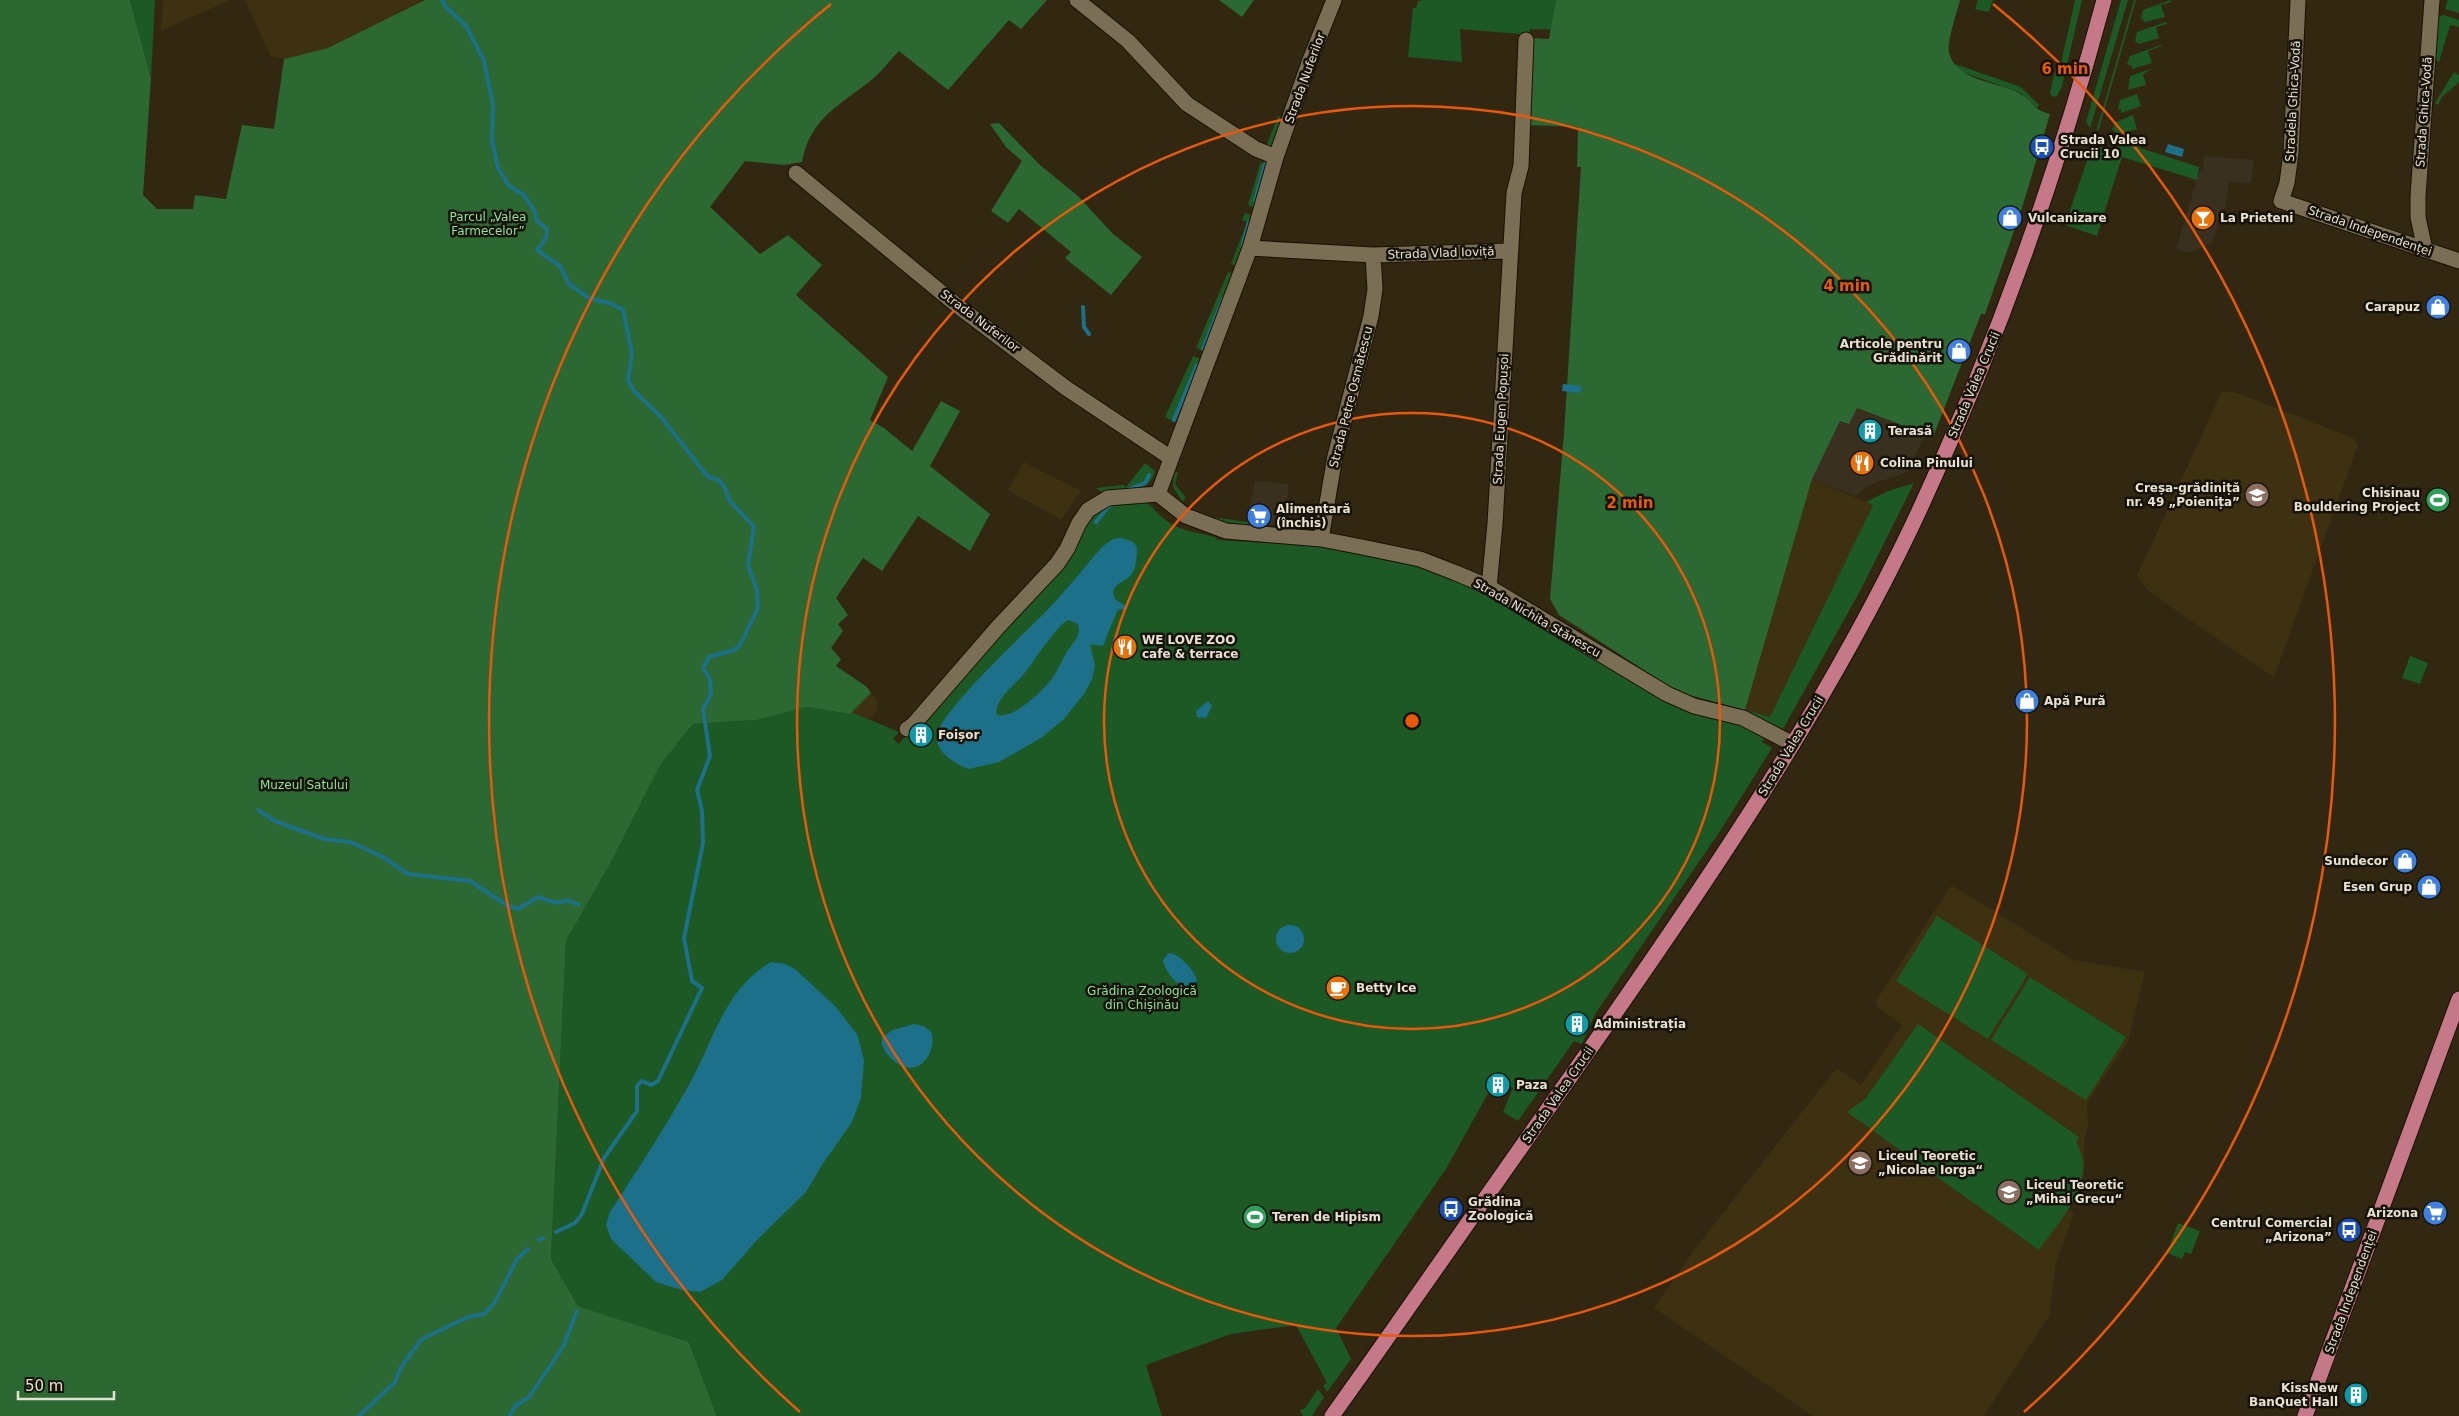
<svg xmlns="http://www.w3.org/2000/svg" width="2459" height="1416" font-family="'DejaVu Sans',sans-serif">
<rect width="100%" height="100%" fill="#322811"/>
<!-- commercial -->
<path fill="#393020" d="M 2204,156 L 2254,160 L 2251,183 L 2229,182 L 2225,207 L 2212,243 L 2195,251 L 2185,252 L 2176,249 L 2200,169 L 2203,171 Z
M 1856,408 L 1925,434 L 1908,472 L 1875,483 L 1865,488 L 1856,496 L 1812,479 L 1840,420 Z
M 1255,481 L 1289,484 L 1283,526 L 1246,522 Z"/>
<!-- built -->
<path fill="#3e3112" d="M 163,0 L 230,0 L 161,31 Z
M 245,0 L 420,0 L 421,3 L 328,48 L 284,59 L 270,56 Z
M 2232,391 L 2353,438 L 2358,445 L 2274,677 L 2188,619 L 2149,591 L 2137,576 L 2221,393 Z
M 1024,462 L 1081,491 L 1061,520 L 1008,490 Z
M 1812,479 L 1873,505 L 1770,718 L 1745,710 Z
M 871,693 L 877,700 L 878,709 L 869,720 L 851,712 Z
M 1953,886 L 2073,960 L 2145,972 L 2128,1042 L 2087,1103 L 2088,1125 L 2084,1142 L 2085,1166 L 2082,1184 L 2069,1209 L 2074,1213 L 2056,1263 L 2049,1316 L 1984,1416 L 1813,1416 L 1654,1308 L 1694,1250 L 1835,1070 L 1839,1070 L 1861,1085 L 1902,1025 L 1878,1007 L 1876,1001 L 1950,887 Z"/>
<!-- green -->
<path fill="#1c5925" d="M 130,0 L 155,0 L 151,78 Z
M 1426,0 L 1567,0 L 1563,30 L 1530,29 L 1528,37 L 1520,38 L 1520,34 L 1460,29 L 1462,62 L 1408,57 L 1413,8 L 1416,8 L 1418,1 Z
M 1978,0 L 1993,0 L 1989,12 L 1975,9 Z
M 2075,0 L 2082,0 L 2062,86 L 2057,96 L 2053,97 L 2050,93 L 2056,67 L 2061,63 Z
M 2121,0 L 2128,0 L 2090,128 L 2086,122 Z
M 2134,0 L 2136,0 L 2099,129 L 2096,132 Z
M 2171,0 L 2171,2 L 2161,5 L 2165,17 L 2145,22 L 2141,18 L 2143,10 Z
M 2448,0 L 2459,0 L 2459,13 L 2445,9 Z
M 2444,15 L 2459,20 L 2459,27 L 2450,25 L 2439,62 L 2434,59 L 2439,17 Z
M 2166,22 L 2167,24 L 2156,27 L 2159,38 L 2139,44 L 2135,41 L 2137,32 Z
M 2161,45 L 2162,46 L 2148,51 L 2152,63 L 2132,69 L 2132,66 L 2127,64 L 2130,56 Z
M 1955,64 L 2021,87 L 2039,105 L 2036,110 L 2021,93 L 1962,72 Z
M 2154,68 L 2143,74 L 2146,85 L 2128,90 L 2130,76 Z
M 2454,72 L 2459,75 L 2459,82 L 2442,97 L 2438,105 L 2435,103 Z
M 2137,94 L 2141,106 L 2121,113 L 2121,110 L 2118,109 L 2120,100 Z
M 2133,115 L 2137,129 L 2116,135 L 2116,132 L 2112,130 L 2116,122 Z
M 1278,116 L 1283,119 L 1273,149 L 1266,147 Z
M 2139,136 L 2140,148 L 2199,167 L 2197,180 L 2122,157 L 2097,236 L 2065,225 L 2093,143 L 2110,150 L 2108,156 L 2115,158 L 2119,141 Z
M 1261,161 L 1266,171 L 1255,208 L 1248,205 Z
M 1245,213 L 1254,216 L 1238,267 L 1231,264 L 1247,222 L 1242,220 Z
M 1228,272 L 1235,274 L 1204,351 L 1196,348 Z
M 1193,356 L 1201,359 L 1175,422 L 1165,417 Z
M 1145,463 L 1155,471 C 1149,494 1124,491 1105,494 L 1096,488 L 1123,485 L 1126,487 Z
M 1178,472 L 1175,484 L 1186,498 L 1182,501 L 1173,487 L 1174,473 Z
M 1914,483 L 1860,591 L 1783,729 L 1745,710 L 1770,717 L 1873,505 L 1866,502 L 1888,491 Z
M 1141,499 C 1151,504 1154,510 1162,517 C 1175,530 1198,533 1215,537 L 1217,540 L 1340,547 L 1398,559 L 1439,573 L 1474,587 L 1540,628 L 1586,652 L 1745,728 L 1764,739 L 1762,742 L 1772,748 L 1722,828 L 1595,1014 L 1582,1044 L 1574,1041 L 1518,1121 L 1503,1112 L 1513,1088 L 1496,1079 L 1446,1169 L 1336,1328 L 1351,1359 L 1327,1392 L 1323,1386 L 1327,1383 L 1296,1325 L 1231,1334 L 1146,1365 L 1162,1416 L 717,1416 L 689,1342 L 578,1306 L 551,1259 L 566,941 L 609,866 L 661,764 L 693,724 L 757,720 L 807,707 L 850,714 L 851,712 L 899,732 L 893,739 L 899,744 L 1084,522 L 1107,503 Z
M 1211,517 L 1254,523 L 1254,527 L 1222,524 L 1210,520 Z
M 2410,656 L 2428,663 L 2420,684 L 2402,678 Z
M 1937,916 L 2028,974 L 1988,1039 L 1896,981 Z
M 2030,977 L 2126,1037 L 2086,1100 L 1991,1040 Z
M 1918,1024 L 2079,1137 L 2076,1142 C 2099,1180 2060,1220 2039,1250 L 1847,1112 L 1865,1099 Z
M 2178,1223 L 2200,1231 L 2191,1254 L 2185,1252 L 2182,1259 L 2167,1253 Z
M 1318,1389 L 1324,1397 L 1312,1416 L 1303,1416 L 1300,1410 L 1305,1408 Z"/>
<!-- forest -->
<path fill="#2b6832" d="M 0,0 L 130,0 L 151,78 L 143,195 L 157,209 L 193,209 L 195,195 L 226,199 L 242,125 L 274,129 L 284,59 L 328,48 L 425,0 L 1047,0 L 1021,29 L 1009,20 L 948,90 L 899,51 C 889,61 880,74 869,82 C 837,107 810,119 802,162 L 784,165 L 745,161 L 710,207 L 760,254 L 788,235 L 822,265 L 796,295 L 888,377 L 870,420 L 884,428 L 912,451 L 941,401 L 960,411 L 930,466 L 990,514 L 970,551 L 918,516 L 882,571 L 863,558 L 836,598 L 848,615 L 838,624 L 843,631 L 831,648 L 841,659 L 836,666 L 867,687 L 871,693 L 850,714 L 807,707 L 757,720 L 693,724 L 661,764 L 609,866 L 566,941 L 551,1259 L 578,1306 L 689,1342 L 717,1416 L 0,1416 Z
M 1219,0 L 1254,0 L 1242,17 Z
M 1556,0 L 1960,0 C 1957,12 1947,41 1949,52 C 1955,81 1998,82 2019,93 C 2033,100 2028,108 2050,114 L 2022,208 L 1985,314 L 1981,314 L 1933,437 L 1857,408 L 1849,424 L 1840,421 L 1812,479 L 1745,710 L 1678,692 L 1559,615 L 1550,599 L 1564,433 L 1581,167 L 1577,167 L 1578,127 L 1529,125 L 1532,38 L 1549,39 Z
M 999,123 L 1040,165 L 1078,196 L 1112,233 L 1142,257 L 1111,295 L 1065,258 L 1071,252 L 1019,209 L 1008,223 L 991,211 L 1022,161 L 1006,147 L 990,124 Z"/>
<!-- water -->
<path fill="#1d7089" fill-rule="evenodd" d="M 2168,144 L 2184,149 L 2182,157 L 2165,152 Z
M 1563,384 L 1581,386 L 1581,393 L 1562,391 Z
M 1122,538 L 1133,542 L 1137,547 C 1137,557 1136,572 1128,578 C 1121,583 1116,583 1113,592 L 1115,599 L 1127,607 L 1126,610 L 1120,609 L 1117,611 L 1103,646 L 1090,644 L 1095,666 L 1092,679 L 1084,694 L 1064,719 L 1041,738 L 999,762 L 969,769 C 955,764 935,752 937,736 C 940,710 1032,627 1053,604 C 1070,586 1086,565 1103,546 L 1113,539 ZM 1069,620 L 1078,624 C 1082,636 1072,643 1067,652 C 1061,661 1058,671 1051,680 C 1041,692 1013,720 997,715 C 996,712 996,710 997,707 C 1002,692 1018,683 1027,670 C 1034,661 1059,622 1069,620 Z
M 1208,701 L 1212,706 L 1206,718 L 1197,717 L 1196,711 Z
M1276 939a14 14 0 1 1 28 0a14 14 0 1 1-28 0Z
M 1169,953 C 1180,954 1194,970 1197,980 L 1192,988 L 1188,990 C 1177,985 1165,972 1163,960 Z
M 771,962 L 785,964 L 795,969 L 835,1006 L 857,1034 L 864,1060 L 861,1098 L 852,1122 L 822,1165 L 806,1192 L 757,1240 L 722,1280 L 700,1292 L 682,1290 L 656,1282 L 611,1239 L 606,1225 L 610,1212 C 638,1169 667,1125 692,1079 C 715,1036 726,988 771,962 Z
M 914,1024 C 919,1025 925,1026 929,1030 C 941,1040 922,1088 891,1058 C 884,1051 881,1047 882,1037 L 893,1030 Z"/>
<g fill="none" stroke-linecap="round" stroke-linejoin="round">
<!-- stream -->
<path stroke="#1d7089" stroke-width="4" d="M 442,0 L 446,7 L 466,26 L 484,61 L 493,104 L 492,140 L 498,168 L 509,186 L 524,195 L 534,210 L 537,221 L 547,229 L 546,238 L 537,250 L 560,266 L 569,284 L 589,298 L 612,304 L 623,310 L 632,353 L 628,380 L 634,391 L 661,417 L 708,477 L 719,480 L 725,488 L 729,500 L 754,527 L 748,565 L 757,590 L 758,608 L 740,645 L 734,650 L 709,657 L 703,668 L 710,679 L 711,694 L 703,709 L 710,756 L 697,790 L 702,811 L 703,843 L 684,938 L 692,981 L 702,988 L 658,1081 L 651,1085 L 642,1081 L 637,1086 L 637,1111 L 604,1158 L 582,1214 L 575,1223 L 556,1232
M 1255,201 L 1265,164
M 1243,244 L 1249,222
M 1083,307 L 1084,327 L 1089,334
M 1203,349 L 1223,299
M 1174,420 L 1197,365
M 1129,489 L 1145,483 L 1149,475
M 1096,522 L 1108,507 L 1114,504
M 258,810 L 275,821 L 324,839 L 350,842 L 383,857 L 408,874 L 470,881 L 508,906 L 518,909 L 538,897 C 550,900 555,906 567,900 L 579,905
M 539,1240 L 543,1238
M 359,1416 L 395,1382 L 401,1367 L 422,1339 L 468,1317 L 484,1314 L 495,1302 L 517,1259 L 528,1249
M 510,1416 L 515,1406 L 529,1397 L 563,1347 L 577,1311"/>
<defs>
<path id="minor" d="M 1077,0 L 1128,41 L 1187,104 L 1256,149 L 1276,157
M 2298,0 L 2291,153 L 2287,183 L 2281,201 L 2459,261
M 796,173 L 959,307 L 1066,388 L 1171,458
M 1250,248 L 1373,255 L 1510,251
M 2425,250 L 2418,217 L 2418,196 L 2432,0
M 1158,494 L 1186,516 L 1226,531 L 1321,539 L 1362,547 L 1420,559 L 1456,573 L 1489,587 L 1667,694 L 1694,706 L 1743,718 L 1793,744
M 1158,494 L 1250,248 L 1276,157 L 1310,60 L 1334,0
M 1321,539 L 1335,456 L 1371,316 L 1375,289 L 1373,255
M 1489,587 L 1495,524 L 1514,193 L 1521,166 L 1526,40
M 907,729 L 913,725 L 998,627 L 1057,564 L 1067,549 L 1079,523 L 1088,510 L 1108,498 L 1158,494"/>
<path id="major" d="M 1332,1416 C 1419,1294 1505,1171 1590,1049 C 1707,882 1823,712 1911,528 C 1992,357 2055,183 2104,0
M 2305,1416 L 2459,999"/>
</defs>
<!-- minor casing -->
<use href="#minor" stroke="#1a1100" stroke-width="17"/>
<!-- major casing -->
<use href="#major" stroke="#1a1100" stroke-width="17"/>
<!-- minor -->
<use href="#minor" stroke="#7a6e55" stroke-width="15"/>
<!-- major -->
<use href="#major" stroke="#c47888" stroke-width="15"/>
</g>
<!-- distance rings -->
<g fill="none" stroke="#e8590c" stroke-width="2.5">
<circle cx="1412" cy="721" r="308"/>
<circle cx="1412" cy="721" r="615"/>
<path d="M800 1412A923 923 0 0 1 831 4M1993 4A923 923 0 0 1 2024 1412"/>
</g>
<!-- icons -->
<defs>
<symbol id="bus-disc" viewBox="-11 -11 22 22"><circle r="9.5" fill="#1a4fb4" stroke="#161208"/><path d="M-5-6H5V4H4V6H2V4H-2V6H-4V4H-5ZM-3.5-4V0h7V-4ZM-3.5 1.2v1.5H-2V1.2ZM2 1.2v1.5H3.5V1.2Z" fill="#fff"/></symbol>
<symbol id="shop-disc" viewBox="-11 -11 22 22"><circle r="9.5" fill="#3f7fe0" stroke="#161208"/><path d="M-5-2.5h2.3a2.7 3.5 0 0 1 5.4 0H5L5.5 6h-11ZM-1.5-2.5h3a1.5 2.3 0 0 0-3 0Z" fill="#fff"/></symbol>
<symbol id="bar-disc" viewBox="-11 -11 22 22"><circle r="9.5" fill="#e8710a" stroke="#161208"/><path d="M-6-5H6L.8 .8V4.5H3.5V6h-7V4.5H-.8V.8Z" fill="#fff"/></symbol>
<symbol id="building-disc" viewBox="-11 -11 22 22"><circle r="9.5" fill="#0f9aa8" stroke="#161208"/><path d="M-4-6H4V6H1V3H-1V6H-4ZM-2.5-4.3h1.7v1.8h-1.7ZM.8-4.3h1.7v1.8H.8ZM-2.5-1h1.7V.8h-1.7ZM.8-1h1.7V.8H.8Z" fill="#fff"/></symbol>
<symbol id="restaurant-disc" viewBox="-11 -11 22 22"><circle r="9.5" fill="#e8710a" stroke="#161208"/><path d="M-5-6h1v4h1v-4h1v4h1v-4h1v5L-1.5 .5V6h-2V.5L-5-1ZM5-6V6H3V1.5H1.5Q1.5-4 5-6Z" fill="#fff"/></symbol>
<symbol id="school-disc" viewBox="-11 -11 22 22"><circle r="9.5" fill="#8d6e63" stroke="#161208"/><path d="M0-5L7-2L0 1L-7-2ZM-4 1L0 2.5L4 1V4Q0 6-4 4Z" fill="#fff"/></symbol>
<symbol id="stadium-disc" viewBox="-11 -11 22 22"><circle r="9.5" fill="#2e9e5b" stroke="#161208"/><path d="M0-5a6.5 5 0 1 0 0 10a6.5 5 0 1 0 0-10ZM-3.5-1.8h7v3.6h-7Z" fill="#fff"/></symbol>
<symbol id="supermarket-disc" viewBox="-11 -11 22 22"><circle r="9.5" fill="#3f7fe0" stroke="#161208"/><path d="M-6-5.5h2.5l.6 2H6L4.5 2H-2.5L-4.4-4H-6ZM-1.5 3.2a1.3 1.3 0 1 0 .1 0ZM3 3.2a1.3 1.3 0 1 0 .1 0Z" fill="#fff"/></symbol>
<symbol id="cafe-disc" viewBox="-11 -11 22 22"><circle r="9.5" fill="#e8710a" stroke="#161208"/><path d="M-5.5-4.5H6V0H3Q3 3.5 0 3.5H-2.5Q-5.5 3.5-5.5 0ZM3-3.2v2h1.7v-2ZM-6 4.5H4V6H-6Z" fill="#fff"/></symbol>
</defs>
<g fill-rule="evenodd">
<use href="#bus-disc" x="2028" y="133" width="28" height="28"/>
<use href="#shop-disc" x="1996" y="204" width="28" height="28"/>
<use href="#bar-disc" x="2189" y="204" width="28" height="28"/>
<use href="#shop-disc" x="2424" y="293" width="28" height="28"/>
<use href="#shop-disc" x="1945" y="337" width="28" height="28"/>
<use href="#building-disc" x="1856" y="417" width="28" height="28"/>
<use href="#restaurant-disc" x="1848" y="449" width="28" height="28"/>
<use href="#school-disc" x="2243" y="481" width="28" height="28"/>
<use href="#stadium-disc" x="2424" y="486" width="28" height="28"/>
<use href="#supermarket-disc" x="1245" y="502" width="28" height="28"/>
<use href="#restaurant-disc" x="1111" y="633" width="28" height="28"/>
<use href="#shop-disc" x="2013" y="687" width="28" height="28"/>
<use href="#building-disc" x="907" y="721" width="28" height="28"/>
<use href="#shop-disc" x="2391" y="847" width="28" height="28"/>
<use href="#shop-disc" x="2415" y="873" width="28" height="28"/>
<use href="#cafe-disc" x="1324" y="974" width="28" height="28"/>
<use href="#building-disc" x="1563" y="1010" width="28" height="28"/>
<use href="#building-disc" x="1484" y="1071" width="28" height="28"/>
<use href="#school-disc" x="1846" y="1149" width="28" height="28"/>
<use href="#school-disc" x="1995" y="1178" width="28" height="28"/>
<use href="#bus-disc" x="1437" y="1195" width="28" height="28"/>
<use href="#supermarket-disc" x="2421" y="1199" width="28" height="28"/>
<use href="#stadium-disc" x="1241" y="1203" width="28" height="28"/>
<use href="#bus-disc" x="2335" y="1216" width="28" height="28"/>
<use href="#building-disc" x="2342" y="1381" width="28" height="28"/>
</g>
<g text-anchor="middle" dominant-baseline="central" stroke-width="5" stroke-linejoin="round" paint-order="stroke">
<!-- street labels -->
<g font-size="12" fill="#e7e1d3" stroke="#161208">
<text transform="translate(1305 78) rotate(-70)">Strada Nuferilor</text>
<text transform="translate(2293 101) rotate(-87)">Stradela Ghica-Vodă</text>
<text transform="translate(2424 112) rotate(-86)">Strada Ghica-Vodă</text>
<text transform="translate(2370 231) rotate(19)">Strada Independenței</text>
<text transform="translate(1441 253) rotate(-2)">Strada Vlad Ioviță</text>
<text transform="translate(980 321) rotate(37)">Strada Nuferilor</text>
<text transform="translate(1974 385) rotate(-67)">Strada Valea Crucii</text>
<text transform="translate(1351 397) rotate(-76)">Strada Petre Osmătescu</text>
<text transform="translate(1501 419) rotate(-87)">Strada Eugen Popușoi</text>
<text transform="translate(1537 618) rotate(30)">Strada Nichita Stănescu</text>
<text transform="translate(1791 746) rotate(-59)">Strada Valea Crucii</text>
<text transform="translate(1558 1095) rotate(-55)">Strada Valea Crucii</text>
<text transform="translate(2351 1292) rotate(-70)">Strada Independenței</text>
</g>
<!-- poi labels -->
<g font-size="12" font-weight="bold" fill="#e7e1d3" stroke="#161208" text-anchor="start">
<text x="2060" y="140">Strada Valea<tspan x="2060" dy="14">Crucii 10</tspan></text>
<text x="2028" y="218">Vulcanizare</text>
<text x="2220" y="218">La Prieteni</text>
<text x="2420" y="307" text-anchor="end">Carapuz</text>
<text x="1942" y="344" text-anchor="end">Articole pentru<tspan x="1942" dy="14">Grădinărit</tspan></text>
<text x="1888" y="431">Terasă</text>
<text x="1880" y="463">Colina Pinului</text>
<text x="2240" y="488" text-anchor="end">Creșa-grădiniță<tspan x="2240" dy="14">nr. 49 „Poienița”</tspan></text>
<text x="2420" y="493" text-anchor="end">Chisinau<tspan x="2420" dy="14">Bouldering Project</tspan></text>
<text x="1276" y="509">Alimentară<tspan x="1276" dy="14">(închis)</tspan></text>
<text x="1142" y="640">WE LOVE ZOO<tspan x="1142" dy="14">cafe &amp; terrace</tspan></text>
<text x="2044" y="701">Apă Pură</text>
<text x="938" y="735">Foișor</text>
<text x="2388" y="861" text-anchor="end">Sundecor</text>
<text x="2412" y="887" text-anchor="end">Esen Grup</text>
<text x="1356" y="988">Betty Ice</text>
<text x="1594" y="1024">Administrația</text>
<text x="1516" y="1085">Paza</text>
<text x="1878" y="1156">Liceul Teoretic<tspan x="1878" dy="14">„Nicolae Iorga“</tspan></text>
<text x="2026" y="1185">Liceul Teoretic<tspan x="2026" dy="14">„Mihai Grecu“</tspan></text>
<text x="1468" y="1202">Grădina<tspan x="1468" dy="14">Zoologică</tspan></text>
<text x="2418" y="1213" text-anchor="end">Arizona</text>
<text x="1272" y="1217">Teren de Hipism</text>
<text x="2332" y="1223" text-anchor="end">Centrul Comercial<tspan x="2332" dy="14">„Arizona”</tspan></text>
<text x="2338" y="1388" text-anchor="end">KissNew<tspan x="2338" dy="14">BanQuet Hall</tspan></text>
</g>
<!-- park labels -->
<g font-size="12" fill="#8ee395" stroke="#161208">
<text x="488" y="217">Parcul „Valea<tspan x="488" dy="14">Farmecelor”</tspan></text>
<text x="304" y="785">Muzeul Satului</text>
<text x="1142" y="991">Grădina Zoologică<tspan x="1142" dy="14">din Chișinău</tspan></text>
</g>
</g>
<circle cx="1412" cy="721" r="8" fill="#e8590c" stroke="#161208" stroke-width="2.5"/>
<g font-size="15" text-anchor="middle" font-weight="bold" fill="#e8590c" stroke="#161208" stroke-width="5" stroke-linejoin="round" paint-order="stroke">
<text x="2065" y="74">6 min</text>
<text x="1847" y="291">4 min</text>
<text x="1630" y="508">2 min</text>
</g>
<!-- scale -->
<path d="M18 1391v8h96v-8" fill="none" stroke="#e7e1d3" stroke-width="2.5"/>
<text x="25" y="1391" font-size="15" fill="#e7e1d3" stroke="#161208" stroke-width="4" paint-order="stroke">50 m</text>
</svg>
